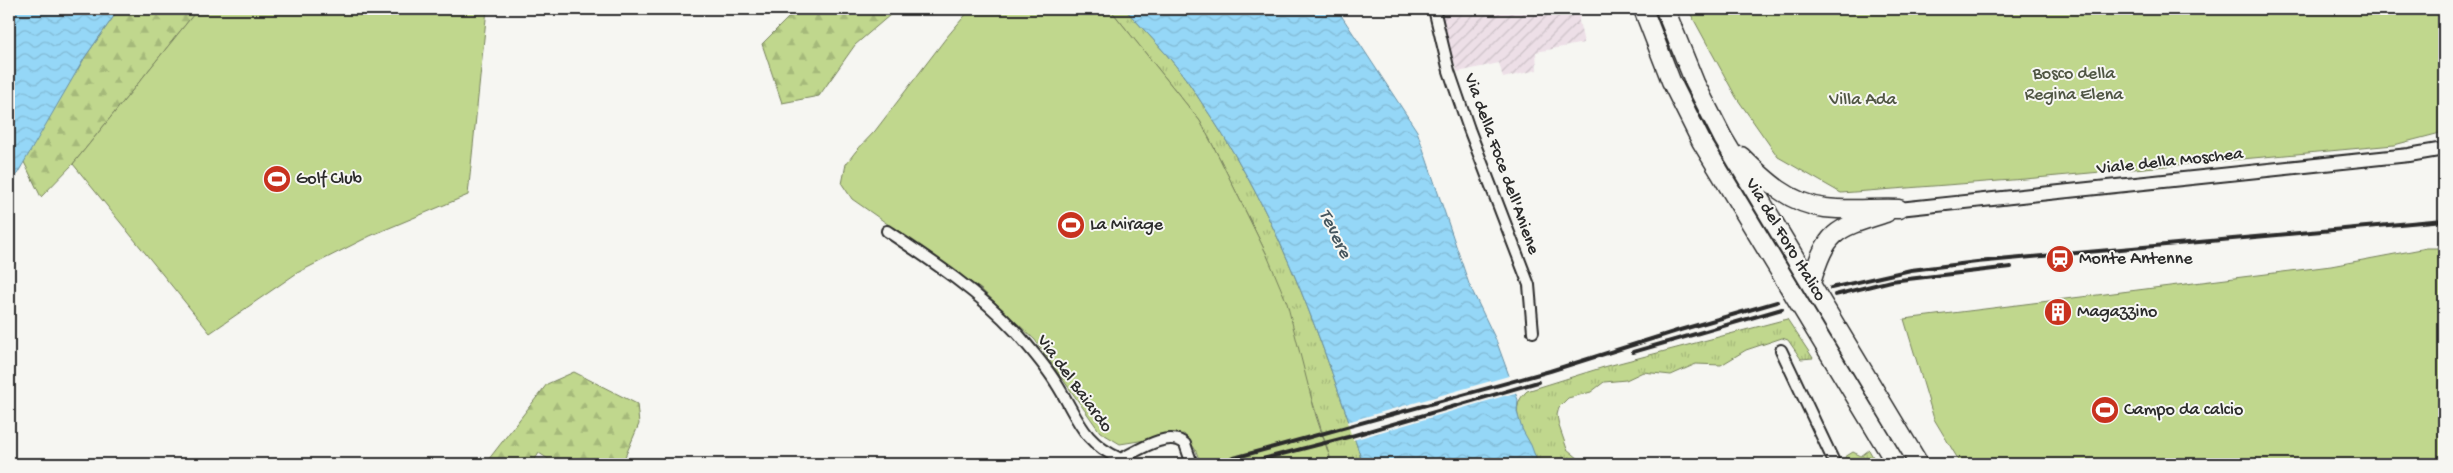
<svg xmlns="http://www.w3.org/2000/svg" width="2453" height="473" font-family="'Gochi Hand',sans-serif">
<defs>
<pattern id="industrial-furrows" width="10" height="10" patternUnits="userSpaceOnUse" patternTransform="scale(1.25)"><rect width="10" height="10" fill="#eddfe7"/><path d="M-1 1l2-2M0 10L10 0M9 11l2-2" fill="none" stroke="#cbc0c6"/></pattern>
<pattern id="grass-tufts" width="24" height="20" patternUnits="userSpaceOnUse" patternTransform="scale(1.25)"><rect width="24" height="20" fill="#c0d78d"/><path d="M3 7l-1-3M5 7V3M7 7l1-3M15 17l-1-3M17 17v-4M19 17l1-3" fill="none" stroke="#a5b97a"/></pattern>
<pattern id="forest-firs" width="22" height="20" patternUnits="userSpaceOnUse" patternTransform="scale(1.25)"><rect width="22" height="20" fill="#c0d78d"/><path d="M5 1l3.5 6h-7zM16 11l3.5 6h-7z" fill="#a5b97a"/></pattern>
<pattern id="water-waves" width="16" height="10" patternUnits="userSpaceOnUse" patternTransform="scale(1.25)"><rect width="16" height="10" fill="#95d7f7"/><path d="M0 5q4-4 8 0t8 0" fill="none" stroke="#81b9d4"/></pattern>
</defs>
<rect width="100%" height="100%" fill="#f6f6f2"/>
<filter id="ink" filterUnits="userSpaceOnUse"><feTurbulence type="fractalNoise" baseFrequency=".02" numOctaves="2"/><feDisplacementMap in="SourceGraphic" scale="10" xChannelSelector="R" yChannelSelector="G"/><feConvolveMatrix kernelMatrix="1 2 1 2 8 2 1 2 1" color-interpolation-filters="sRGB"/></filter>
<g filter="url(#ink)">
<!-- industrial -->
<path fill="url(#industrial-furrows)" d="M 1433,9 L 1580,9 L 1579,21 L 1584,43 L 1536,52 L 1537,70 L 1503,78 L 1499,63 L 1458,72 Z"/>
<!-- grass -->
<path fill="url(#grass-tufts)" stroke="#76815c" d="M 1110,9 L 1125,9 C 1143,29 1163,49 1180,71 C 1191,85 1200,101 1210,115 C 1281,222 1323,343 1363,464 L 1332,464 L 1266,253 L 1220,159 L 1200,121 Z
M 1787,319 L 1813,358 L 1801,359 L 1788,340 L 1782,338 L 1746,350 L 1721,365 L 1696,364 L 1671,375 L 1643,372 L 1626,380 L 1604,382 L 1591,392 L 1568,398 L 1559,407 L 1557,415 L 1559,426 L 1567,449 L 1585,464 L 1538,464 C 1531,441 1503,411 1527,391 L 1604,367 Z
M 1869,450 L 1877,464 L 1848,464 L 1845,457 L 1853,452 L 1861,456 Z"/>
<!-- forest -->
<path fill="url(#forest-firs)" stroke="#76815c" d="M 119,9 L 198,9 L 73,164 L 41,197 L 23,160 L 85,57 Z
M 783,9 L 897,9 L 855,45 L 819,96 L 782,103 L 762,44 L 791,15 Z
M 574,372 L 637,404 L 639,424 L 622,464 L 556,464 L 539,453 L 532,464 L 485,464 L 547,384 Z"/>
<!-- green -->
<path fill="#c0d78d" stroke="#76815c" d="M 198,9 L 487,9 L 468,195 L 370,236 L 297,273 L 210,333 L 73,164 Z
M 973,9 L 1110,9 L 1200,121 L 1220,159 L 1266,253 L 1287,303 L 1316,416 L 1332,464 L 1201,464 L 1195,449 L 1184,434 L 1120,444 L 1100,432 L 1035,340 L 982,290 L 852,199 L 842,184 L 846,164 L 856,151 L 875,131 L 946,38 L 968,12 Z
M 1688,9 L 2444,9 L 2444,132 L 2394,145 L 2025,179 L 1841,193 L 1778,157 L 1736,97 Z
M 2427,248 L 2444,248 L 2444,464 L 1961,464 L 1934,419 L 1904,319 L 2331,266 Z"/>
<!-- water -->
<path fill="url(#water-waves)" stroke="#6b92a5" d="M 9,9 L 119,9 L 85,57 L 9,188 Z
M 1125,9 L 1337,9 L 1417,131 L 1469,284 L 1496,340 L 1518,400 L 1517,412 L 1522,429 L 1531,445 L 1538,464 L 1363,464 C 1323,343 1281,222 1210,115 C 1200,101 1191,85 1180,71 C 1163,49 1143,29 1125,9 Z"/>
<!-- pier -->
<path fill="#f6f6f2" d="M 1512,375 L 1518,392 L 1353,440 L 1347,422 Z"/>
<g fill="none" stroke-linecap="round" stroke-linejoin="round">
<defs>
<path id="minor" d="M 1434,9 L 1449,71 L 1469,129 L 1529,285 L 1533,332
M 887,231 C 932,261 979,292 1016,332 C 1030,348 1045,365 1056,383 C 1078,417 1081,442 1121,459 C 1137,451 1169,429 1185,444 L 1192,464
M 1781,350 L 1835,464"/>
<path id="tertiary" d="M 1899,209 L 2409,155 L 2444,149"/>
<path id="trunk" d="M 1643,9 L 1671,81 L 1701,141 L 1896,464
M 1665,9 L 1695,83 L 1723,138 L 1919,464
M 1741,156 C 1765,180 1790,204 1825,208 C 1849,211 1874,208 1899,209
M 1811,283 C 1827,230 1835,229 1886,213"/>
</defs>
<!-- minor casing -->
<use href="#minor" stroke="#2b2b2b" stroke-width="14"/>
<!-- tertiary casing -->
<use href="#tertiary" stroke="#2b2b2b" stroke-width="16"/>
<!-- trunk casing -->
<use href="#trunk" stroke="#2b2b2b" stroke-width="21"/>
<!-- minor -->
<use href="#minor" stroke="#f6f6f2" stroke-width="10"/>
<!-- tertiary -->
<use href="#tertiary" stroke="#f6f6f2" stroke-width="12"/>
<!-- trunk -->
<use href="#trunk" stroke="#f6f6f2" stroke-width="18"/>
<!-- rail -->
<path stroke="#2b2b2b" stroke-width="4" d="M 1831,288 L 1911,270 L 1977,262 L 2444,220
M 1835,295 L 1891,281 L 2011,267
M 1633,352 L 1782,309
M 1212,464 L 1550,371 L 1680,330 L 1777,302
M 1243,464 L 1348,437 L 1538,382"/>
</g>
</g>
<!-- icons -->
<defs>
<symbol id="stadium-disc" viewBox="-11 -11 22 22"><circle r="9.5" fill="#c8321e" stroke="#f6f6f2"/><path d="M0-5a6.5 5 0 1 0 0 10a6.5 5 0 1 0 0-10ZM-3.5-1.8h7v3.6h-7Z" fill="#fff"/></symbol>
<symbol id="station-disc" viewBox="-11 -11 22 22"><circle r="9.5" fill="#c8321e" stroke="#f6f6f2"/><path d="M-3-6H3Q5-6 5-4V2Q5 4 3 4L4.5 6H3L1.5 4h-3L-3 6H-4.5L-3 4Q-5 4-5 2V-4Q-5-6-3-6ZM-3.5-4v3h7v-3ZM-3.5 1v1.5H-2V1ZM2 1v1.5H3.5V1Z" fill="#fff"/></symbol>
<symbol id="building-disc" viewBox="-11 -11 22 22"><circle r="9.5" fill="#c8321e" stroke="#f6f6f2"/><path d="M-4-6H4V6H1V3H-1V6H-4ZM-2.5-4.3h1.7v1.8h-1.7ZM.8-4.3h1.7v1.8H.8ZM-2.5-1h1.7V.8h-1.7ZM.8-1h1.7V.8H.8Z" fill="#fff"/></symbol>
</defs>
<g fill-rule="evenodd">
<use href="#stadium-disc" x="261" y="163" width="32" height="32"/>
<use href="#stadium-disc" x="1055" y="209" width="32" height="32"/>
<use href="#station-disc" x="2044" y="243" width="32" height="32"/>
<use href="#building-disc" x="2042" y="296" width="32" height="32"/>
<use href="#stadium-disc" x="2089" y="394" width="32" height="32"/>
</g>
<g text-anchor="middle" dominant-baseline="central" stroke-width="4" stroke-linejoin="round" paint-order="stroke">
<!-- park labels -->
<g font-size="18" fill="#505644" stroke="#f6f6f2">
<text x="2074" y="74">Bosco della<tspan x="2074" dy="21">Regina Elena</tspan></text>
<text x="1863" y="100">Villa Ada</text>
</g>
<!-- street labels -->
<g font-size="18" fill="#2b2b2b" stroke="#f6f6f2">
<text transform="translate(2170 162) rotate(-6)">Viale della Moschea</text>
<text transform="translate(1501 164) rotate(70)">Via della Foce dell'Aniene</text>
<text transform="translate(1785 240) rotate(59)">Via del Foro Italico</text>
<text transform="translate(1074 384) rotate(54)">Via del Baiardo</text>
</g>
<!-- poi labels -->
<g font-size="18" fill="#2b2b2b" stroke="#f6f6f2" text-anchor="start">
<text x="296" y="179">Golf Club</text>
<text x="1090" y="225">La Mirage</text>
<text x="2079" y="259">Monte Antenne</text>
<text x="2077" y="312">Magazzino</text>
<text x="2124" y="410">Campo da calcio</text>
</g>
<!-- water labels -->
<g font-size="19" font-style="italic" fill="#46565e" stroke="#f6f6f2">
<text transform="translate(1334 234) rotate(64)">Tevere</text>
</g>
</g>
<!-- margin -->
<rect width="2453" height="473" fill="none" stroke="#f6f6f2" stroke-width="30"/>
<rect x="15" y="15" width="2423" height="443" fill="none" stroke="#2b2b2b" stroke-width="2" filter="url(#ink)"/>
</svg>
